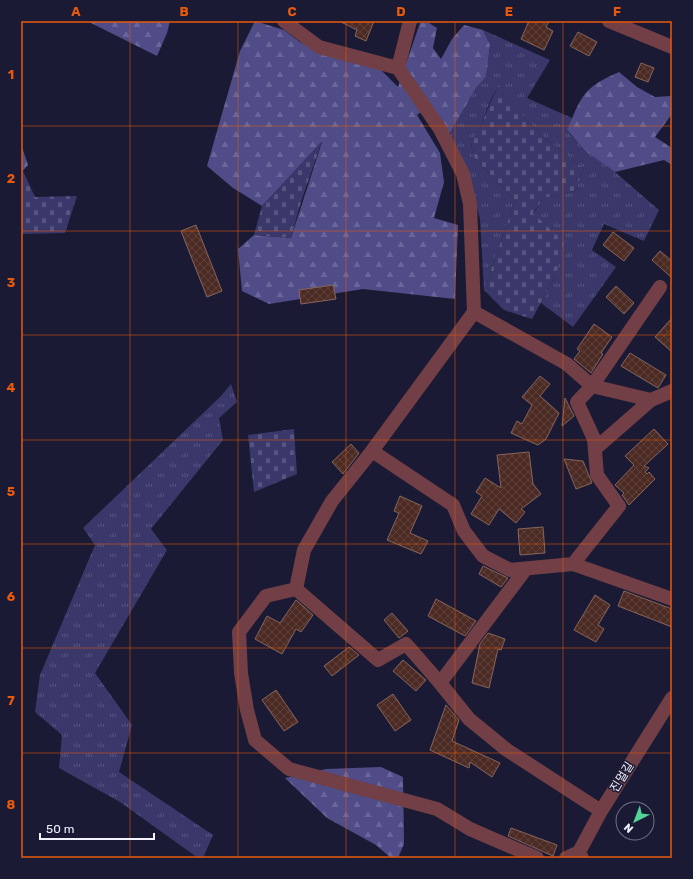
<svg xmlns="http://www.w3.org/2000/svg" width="693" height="879" font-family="Rubik,'Noto Sans KR',sans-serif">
<defs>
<pattern id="grass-tufts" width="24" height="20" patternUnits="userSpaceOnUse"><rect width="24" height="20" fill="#3a386a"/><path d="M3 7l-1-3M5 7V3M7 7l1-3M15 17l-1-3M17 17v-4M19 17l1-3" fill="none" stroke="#575580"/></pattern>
<pattern id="forest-firs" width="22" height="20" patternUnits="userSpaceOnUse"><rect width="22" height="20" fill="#4f4c88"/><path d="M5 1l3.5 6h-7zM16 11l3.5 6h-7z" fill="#69669a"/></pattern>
<pattern id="cemetery-stones" width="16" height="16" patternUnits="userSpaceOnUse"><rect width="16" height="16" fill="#3a386a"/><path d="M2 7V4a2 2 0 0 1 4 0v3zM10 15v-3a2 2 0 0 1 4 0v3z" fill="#575580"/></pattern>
<pattern id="building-cross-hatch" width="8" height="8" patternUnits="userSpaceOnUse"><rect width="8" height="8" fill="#4b2b24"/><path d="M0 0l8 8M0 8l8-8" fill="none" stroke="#5d403a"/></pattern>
</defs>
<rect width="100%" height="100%" fill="#1b1a34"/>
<!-- grass -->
<path fill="url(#grass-tufts)" d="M 483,30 L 550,60 L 527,98 L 572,118 L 567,131 L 585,151 L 615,172 L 659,210 L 644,241 L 604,224 L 592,250 L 616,267 L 573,327 L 541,303 L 556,275 L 533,214 L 544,198 L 575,191 L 584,169 L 546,139 L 524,117 L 499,86 C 486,102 485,126 471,142 L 473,156 L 515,201 L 484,290 L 480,219 L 467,170 L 450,133 L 476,88 L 486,77 L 490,45 Z
M 231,384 L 237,402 L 219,418 L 223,440 L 151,529 L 167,550 L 95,673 L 132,725 L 119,772 L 213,835 L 203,858 L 198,858 L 120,802 L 59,768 L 62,735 L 35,712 L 40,675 L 95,545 L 83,528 L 221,396 Z"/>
<!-- forest -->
<path fill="url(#forest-firs)" d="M 87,21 L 170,21 L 167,33 L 157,56 Z
M 255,21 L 284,30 L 300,42 L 351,61 L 379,68 L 398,87 L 420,23 L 429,23 L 437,28 L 433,48 L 441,59 L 452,39 L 464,25 L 483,30 L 490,45 L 486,77 L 476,88 L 450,133 L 430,106 L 417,115 L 440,153 L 444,182 L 434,218 L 458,225 L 455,299 L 363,289 L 269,304 L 242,291 L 238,249 L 254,235 L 291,238 L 322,142 L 262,206 L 233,188 L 207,166 L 240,51 Z
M 619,72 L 637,87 L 655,97 L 671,96 L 672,114 L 655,137 L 672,148 L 672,165 L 664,160 L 615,172 L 585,151 L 567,130 C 582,96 582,88 619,72 Z
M 21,144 L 28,165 L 21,173 Z
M 381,767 L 403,777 L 404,844 L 398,858 L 391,858 L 376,845 L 327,818 L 285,778 L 326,769 Z"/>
<!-- cemetery -->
<path fill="url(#cemetery-stones)" d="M 499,85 L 524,117 L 546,139 L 584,169 L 575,191 L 544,198 L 533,213 L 564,242 L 556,275 L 532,319 L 504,310 L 484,290 L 515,201 L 473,156 L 471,141 C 484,126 488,103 499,85 Z
M 322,141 L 301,202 L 291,238 L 254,235 L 262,206 Z
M 23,171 L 35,197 L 77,196 L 65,233 L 21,234 L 21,173 Z
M 294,429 L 297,474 L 254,492 L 248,435 Z"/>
<!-- building -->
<path fill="url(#building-cross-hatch)" stroke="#89655c" d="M 339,21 L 374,21 L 366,41 L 355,36 L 357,30 Z
M 529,21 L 549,21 L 546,27 L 553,31 L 544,50 L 521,39 Z
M 578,32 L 597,42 L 589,56 L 570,46 Z
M 641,63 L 654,68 L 648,82 L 635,77 Z
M 196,225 L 222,291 L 207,297 L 181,231 Z
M 613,232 L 634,248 L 624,261 L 603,245 Z
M 660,251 L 672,261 L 672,278 L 652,260 Z
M 333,285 L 336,299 L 301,304 L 299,290 Z
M 616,286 L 634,303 L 624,314 L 606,297 Z
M 672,318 L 672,352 L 655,337 Z
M 594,324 L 612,337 L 601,353 L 603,354 L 591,373 L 574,359 L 580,351 L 577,349 Z
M 630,353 L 666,375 L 658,388 L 621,366 Z
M 540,376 L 550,384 L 540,396 L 559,413 L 546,439 L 538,445 L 511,433 L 517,421 L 522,424 L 532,405 L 522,397 Z
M 565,398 L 574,416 L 562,426 Z
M 654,429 L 668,444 L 644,466 L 649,468 L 645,472 L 647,474 L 649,472 L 655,479 L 629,505 L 622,495 L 624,493 L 615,485 L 634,465 L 625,456 Z
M 351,444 L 359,453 L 343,474 L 332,462 Z
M 529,452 L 533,484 L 541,494 L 521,509 L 525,512 L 516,523 L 499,509 L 489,525 L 471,514 L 482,496 L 476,492 L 485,478 L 501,488 L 497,455 Z
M 564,459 L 583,461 L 592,483 L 576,489 Z
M 400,496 L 422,506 L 410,533 L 428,541 L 421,554 L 387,540 L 399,513 L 394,511 Z
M 543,527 L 545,553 L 520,555 L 518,529 Z
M 483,566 L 508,578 L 501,587 L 479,574 Z
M 624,591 L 672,609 L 672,627 L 618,606 Z
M 595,595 L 610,605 L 598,625 L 604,629 L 596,642 L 574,630 Z
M 436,599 L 476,621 L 465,636 L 428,616 Z
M 296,600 L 313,615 L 301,632 L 296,629 L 282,654 L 255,639 L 267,616 L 280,623 Z
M 392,613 L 408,631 L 399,638 L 384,620 Z
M 488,633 L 505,639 L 501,650 L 498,649 L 489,688 L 472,683 L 480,644 Z
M 349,647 L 359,655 L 332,676 L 324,666 Z
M 403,660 L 426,680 L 416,691 L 393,671 Z
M 276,690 L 298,722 L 284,731 L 262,700 Z
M 393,694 L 411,720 L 395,731 L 377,705 Z
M 446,705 L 459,720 L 452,741 L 500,763 L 492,777 L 470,762 L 469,768 L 430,750 Z
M 511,828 L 557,845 L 553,856 L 508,836 Z"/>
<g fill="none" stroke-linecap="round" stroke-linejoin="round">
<!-- street -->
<path stroke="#713f45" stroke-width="14" d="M 284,21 L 319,47 L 398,68
M 609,21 L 672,47
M 660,287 L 592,386 L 651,400 L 672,391
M 474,312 L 567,364 L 592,386 L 577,402 L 594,439 L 597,475 L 619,506 L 573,564
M 595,449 L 651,400
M 372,451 L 453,505 L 464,531 L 483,556 L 510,570 L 573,564 L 672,599
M 296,589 L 304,550 L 332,501 L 372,451 L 474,312 L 470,204 L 463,174 L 440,129 L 398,68 L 410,21
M 440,683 L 525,570
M 537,858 L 470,829 L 437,809 L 289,769 L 255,740 L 247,710 L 241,673 L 239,632 L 266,596 L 296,589 L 378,660 L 406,644 L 440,683 L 469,719 L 507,750 L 601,811
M 566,858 L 579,852
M 582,858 L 579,852 L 601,811 L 672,698"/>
</g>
<!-- grid -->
<path fill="none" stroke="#e8590c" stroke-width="1" stroke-opacity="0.55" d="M 130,21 L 130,858M 238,21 L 238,858M 346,21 L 346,858M 455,21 L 455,858M 563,21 L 563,858M 21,126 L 672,126M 21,231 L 672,231M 21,335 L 672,335M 21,440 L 672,440M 21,544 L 672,544M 21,648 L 672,648M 21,753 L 672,753"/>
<g text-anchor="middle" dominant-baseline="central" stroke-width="3" stroke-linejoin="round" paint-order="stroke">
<!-- street labels -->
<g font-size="12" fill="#f2f3fe" stroke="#1b1a34">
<text transform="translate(622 777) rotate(-58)">진멀길</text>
</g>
</g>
<!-- border -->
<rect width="693" height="879" fill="none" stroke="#1b1a34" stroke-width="44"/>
<!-- north arrow -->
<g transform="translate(635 821) rotate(222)"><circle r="19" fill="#1b1a34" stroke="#717185"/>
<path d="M0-3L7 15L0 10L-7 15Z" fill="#52d397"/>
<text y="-6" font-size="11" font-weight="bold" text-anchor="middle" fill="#f2f3fe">N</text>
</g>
<!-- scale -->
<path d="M40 833v6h114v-6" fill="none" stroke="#f2f3fe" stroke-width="2"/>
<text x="46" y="833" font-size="12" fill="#f2f3fe" stroke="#1b1a34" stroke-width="3" paint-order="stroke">50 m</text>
<rect x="22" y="22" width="649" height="835" fill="none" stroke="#e8590c" stroke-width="1.5"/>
<g font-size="13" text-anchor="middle" font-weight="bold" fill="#e8590c">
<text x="76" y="16">A</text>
<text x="184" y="16">B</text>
<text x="292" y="16">C</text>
<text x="401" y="16">D</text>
<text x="509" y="16">E</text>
<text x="617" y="16">F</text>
<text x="11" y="79">1</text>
<text x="11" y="183">2</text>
<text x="11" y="287">3</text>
<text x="11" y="392">4</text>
<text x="11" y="496">5</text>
<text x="11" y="601">6</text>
<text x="11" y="705">7</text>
<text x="11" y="809">8</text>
</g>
</svg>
